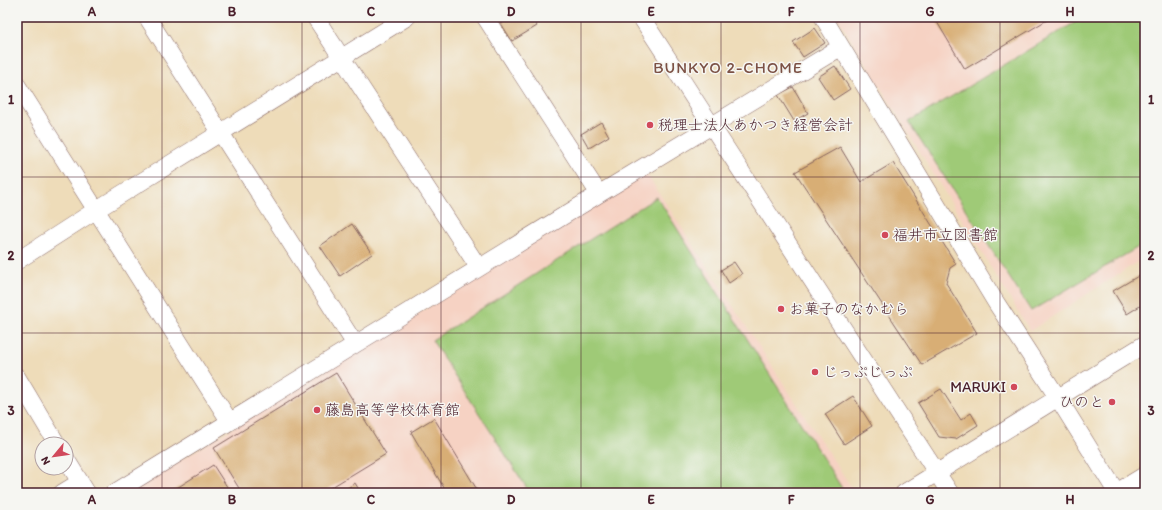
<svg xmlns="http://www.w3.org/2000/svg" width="1162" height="510" font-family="Itim,'Klee One',sans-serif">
<rect width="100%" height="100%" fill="#f6f6f2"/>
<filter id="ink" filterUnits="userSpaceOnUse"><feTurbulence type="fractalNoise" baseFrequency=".025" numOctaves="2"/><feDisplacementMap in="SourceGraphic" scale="8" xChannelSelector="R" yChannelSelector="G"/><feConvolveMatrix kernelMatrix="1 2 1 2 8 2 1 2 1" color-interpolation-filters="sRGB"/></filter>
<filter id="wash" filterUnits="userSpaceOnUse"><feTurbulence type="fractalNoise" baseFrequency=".012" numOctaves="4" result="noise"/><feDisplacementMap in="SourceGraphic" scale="16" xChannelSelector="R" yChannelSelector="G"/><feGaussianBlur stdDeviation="0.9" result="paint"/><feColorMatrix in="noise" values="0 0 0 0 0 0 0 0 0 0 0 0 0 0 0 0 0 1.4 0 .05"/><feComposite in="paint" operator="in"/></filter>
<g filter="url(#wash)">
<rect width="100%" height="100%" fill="#eedcb9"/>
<!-- built -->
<path fill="#f6d2c3" d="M 837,17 L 1145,17 L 1145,257 L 1030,331 Z
M 646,173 L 855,493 L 127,493 Z"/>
<!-- green -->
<path fill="#9fca77" stroke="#747451" d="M 1084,17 L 1145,17 L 1145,243 L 1031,311 L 909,122 Z
M 657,197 L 845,493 L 530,493 L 432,340 Z"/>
<g id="blocks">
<!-- building -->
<path fill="#d8ae74" d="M 497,17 L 531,17 L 537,26 L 512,41 Z
M 934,17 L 1052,17 L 965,69 Z
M 815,28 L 825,43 L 803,57 L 793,42 Z
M 835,66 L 850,89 L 833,100 L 818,77 Z
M 793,87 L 808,113 L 794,121 L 778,95 Z
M 601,122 L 609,136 L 589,148 L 581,134 Z
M 840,147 L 861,182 L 893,163 L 956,264 L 950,268 L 946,283 L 977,333 L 922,365 L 795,172 Z
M 352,224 L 372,254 L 340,276 L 320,246 Z
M 734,262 L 742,274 L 729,283 L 721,270 Z
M 1145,272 L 1145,303 L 1127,314 L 1113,291 Z
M 336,373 L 386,454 L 322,493 L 242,493 L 214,448 Z
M 941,389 L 961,420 L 971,413 L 978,425 L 956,439 L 939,437 L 918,403 Z
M 853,396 L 872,426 L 844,444 L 825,414 Z
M 434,418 L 479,493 L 447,493 L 411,432 Z
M 213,465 L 231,493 L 169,493 Z
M 355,483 L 361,493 L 341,493 Z"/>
</g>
</g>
<g filter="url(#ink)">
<use href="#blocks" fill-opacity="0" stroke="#83615d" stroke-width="1"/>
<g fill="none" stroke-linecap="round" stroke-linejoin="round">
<defs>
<path id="minor" d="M 147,17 L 355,344
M 315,17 L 479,268
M 485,17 L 599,194
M 641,17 L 950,493
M 823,17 L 995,301 L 1058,398 L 1117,493
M 17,85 L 230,422
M 17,261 L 96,210 L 407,17
M 17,377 L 57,444
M 66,459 L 87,493
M 1117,492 L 1145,475
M 62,493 L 80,482
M 114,493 L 599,194 L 841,47
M 904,493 L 1145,344"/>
</defs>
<!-- minor casing -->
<use href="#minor" stroke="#83615d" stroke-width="18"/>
<!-- minor -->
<use href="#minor" stroke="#fff" stroke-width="17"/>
</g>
</g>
<!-- grid -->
<path fill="none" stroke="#4a1f2b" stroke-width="1" stroke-opacity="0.55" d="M 162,17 L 162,493M 302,17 L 302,493M 441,17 L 441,493M 581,17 L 581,493M 721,17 L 721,493M 860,17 L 860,493M 1000,17 L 1000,493M 17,177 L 1145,177M 17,333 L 1145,333"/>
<!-- markers -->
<g fill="#d1495b" stroke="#f6f6f2" stroke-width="1.5">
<circle cx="650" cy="125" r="4"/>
<circle cx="885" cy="235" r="4"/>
<circle cx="781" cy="309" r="4"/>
<circle cx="815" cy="372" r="4"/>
<circle cx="1014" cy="387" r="4"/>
<circle cx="1112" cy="402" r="4"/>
<circle cx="317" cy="410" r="4"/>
</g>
<g text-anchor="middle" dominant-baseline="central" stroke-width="3" stroke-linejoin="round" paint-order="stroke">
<!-- poi labels -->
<g font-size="15" fill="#4a1f2b" stroke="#f6f6f2" text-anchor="start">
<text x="658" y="125">税理士法人あかつき経営会計</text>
<text x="893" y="235">福井市立図書館</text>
<text x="789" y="309">お菓子のなかむら</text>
<text x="823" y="372">じっぷじっぷ</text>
<text x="1006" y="387" text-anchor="end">MARUKI</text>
<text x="1104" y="402" text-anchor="end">ひのと</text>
<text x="325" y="410">藤島高等学校体育館</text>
</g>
<!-- neighbourhood labels -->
<g font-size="16" letter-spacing="1" fill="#7c5145" stroke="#f6f6f2">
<text x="728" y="67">BUNKYO 2-CHOME</text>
</g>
</g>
<!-- margin -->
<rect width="1162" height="510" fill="none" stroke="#f6f6f2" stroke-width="44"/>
<!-- north arrow -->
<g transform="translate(54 456) rotate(241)"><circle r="19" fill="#f6f6f2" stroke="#b1a0a2"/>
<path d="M0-3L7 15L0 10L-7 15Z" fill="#d1495b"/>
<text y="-6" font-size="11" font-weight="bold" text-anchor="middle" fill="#4a1f2b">N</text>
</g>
<rect x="22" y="22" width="1118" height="466" fill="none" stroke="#4a1f2b" stroke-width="1.5"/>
<g font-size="13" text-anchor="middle" font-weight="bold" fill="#4a1f2b">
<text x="92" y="16">A</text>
<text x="232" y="16">B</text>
<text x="371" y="16">C</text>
<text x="511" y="16">D</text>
<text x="651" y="16">E</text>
<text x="791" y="16">F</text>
<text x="930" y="16">G</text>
<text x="1070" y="16">H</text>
<text x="11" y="104">1</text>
<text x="1151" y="104">1</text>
<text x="11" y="260">2</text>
<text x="1151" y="260">2</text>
<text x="11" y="415">3</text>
<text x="1151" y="415">3</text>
<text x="92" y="504">A</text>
<text x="232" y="504">B</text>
<text x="371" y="504">C</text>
<text x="511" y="504">D</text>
<text x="651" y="504">E</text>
<text x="791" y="504">F</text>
<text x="930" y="504">G</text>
<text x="1070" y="504">H</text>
</g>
</svg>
